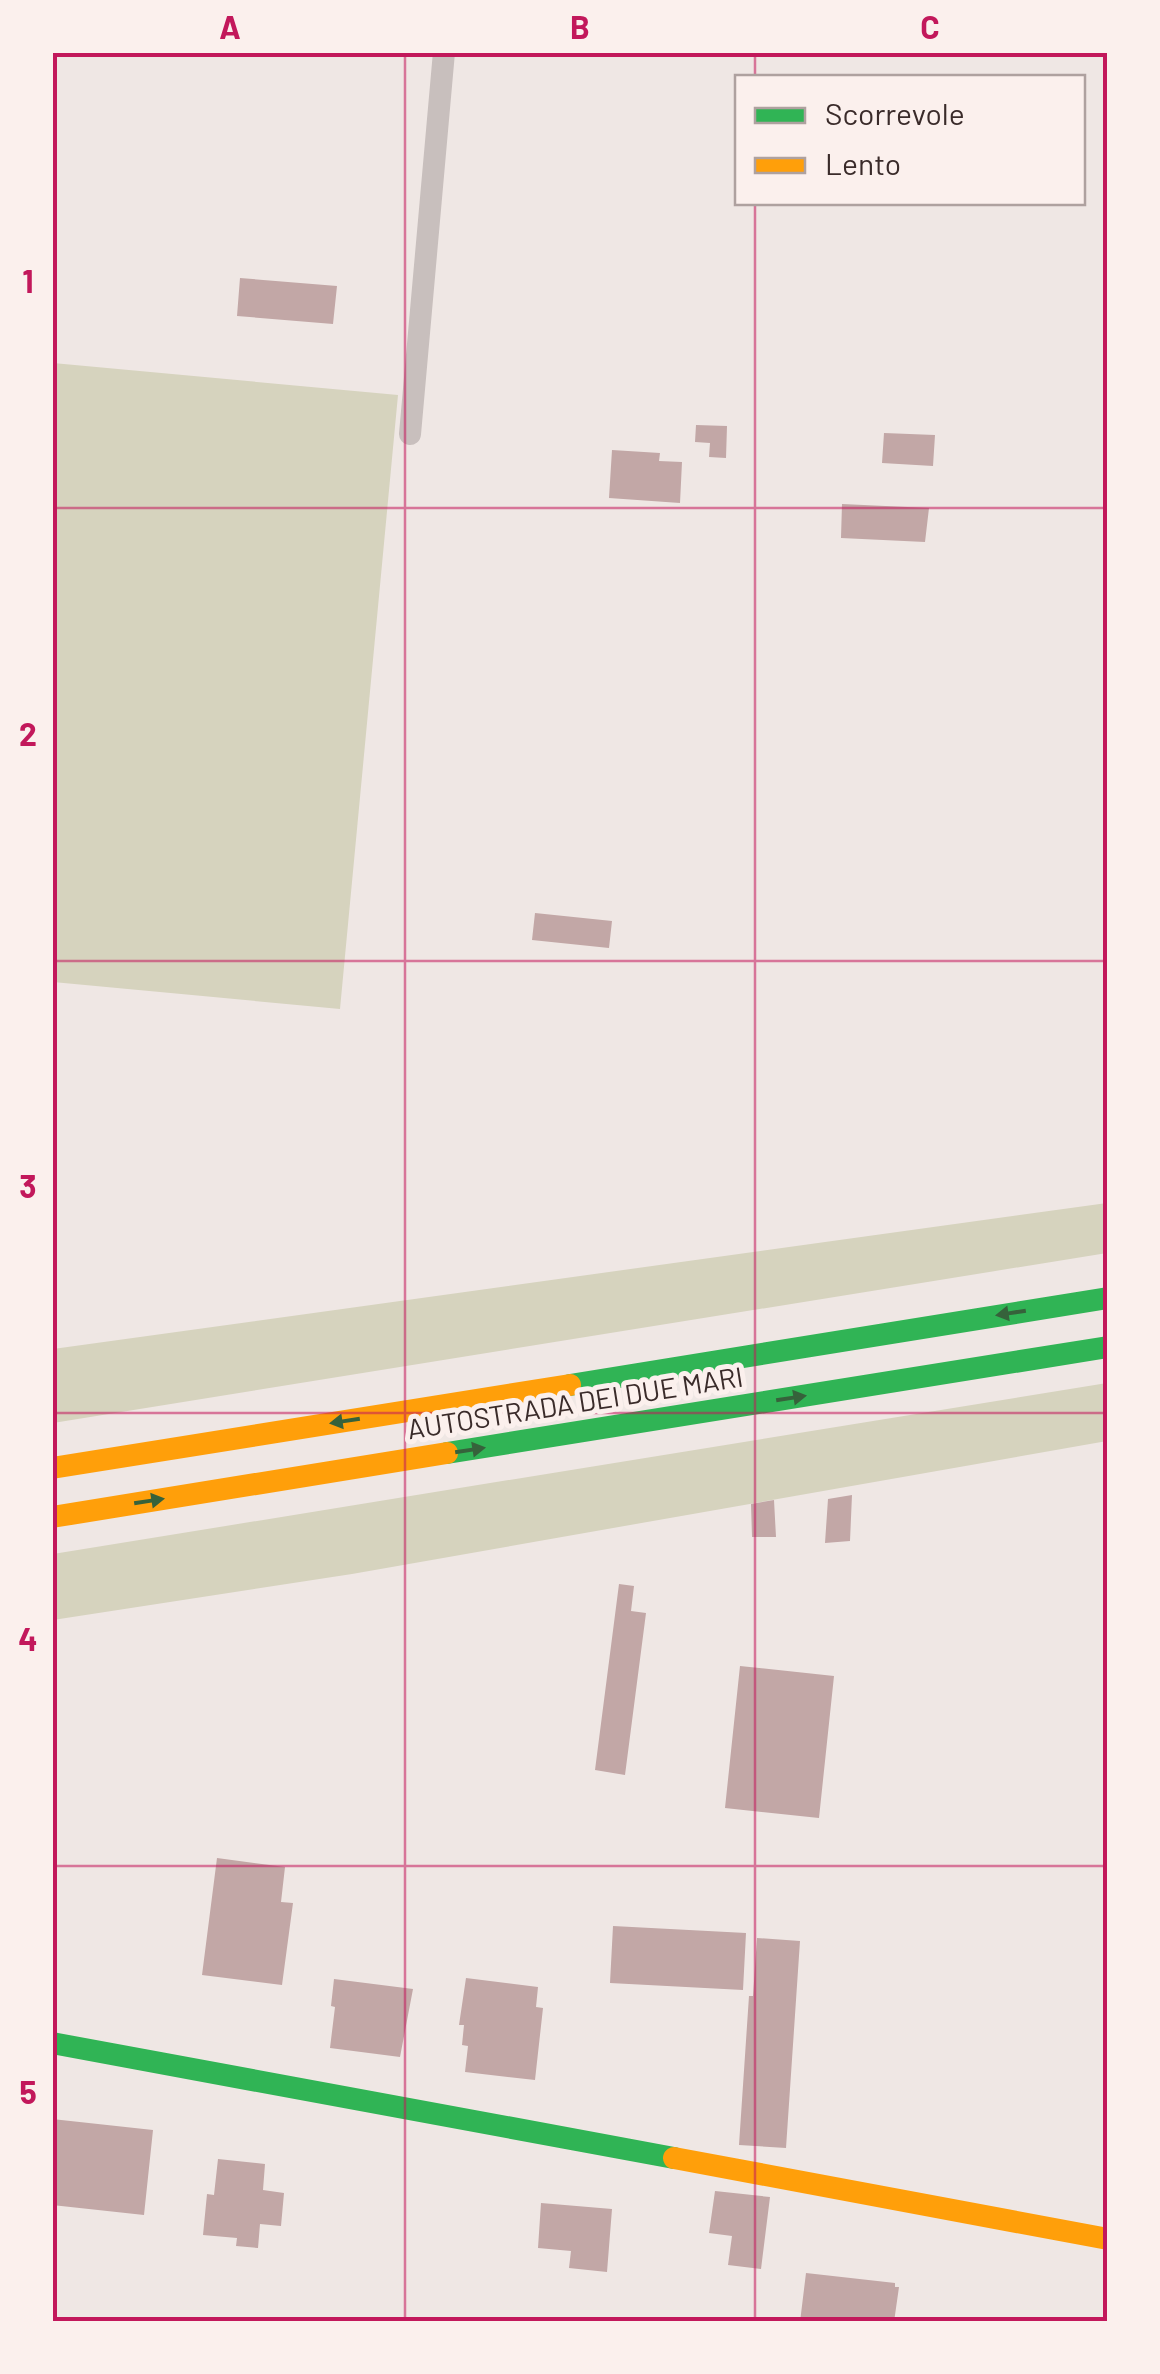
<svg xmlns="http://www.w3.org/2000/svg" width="1160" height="2374" font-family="Barlow,sans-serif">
<rect width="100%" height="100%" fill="#efe7e4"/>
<!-- green -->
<path fill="#d6d3be" d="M 53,363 L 398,395 L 340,1009 L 53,982 Z
M 1107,1203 L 1107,1253 L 53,1423 L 53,1349 Z
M 1107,1383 L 1107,1441 L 352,1574 L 53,1620 L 53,1554 Z"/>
<!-- building -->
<path fill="#c2a7a6" d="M 240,278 L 337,286 L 333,324 L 237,316 Z
M 696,425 L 727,426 L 726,458 L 709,457 L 710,443 L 695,442 Z
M 884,433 L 935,435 L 933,466 L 882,463 Z
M 612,450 L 660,453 L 659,461 L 682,462 L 680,503 L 609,498 Z
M 842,504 L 929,508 L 925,542 L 841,538 Z
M 535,913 L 612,921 L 609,948 L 532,940 Z
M 852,1495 L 850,1541 L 825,1543 L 828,1499 Z
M 774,1500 L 776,1537 L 752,1537 L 751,1504 Z
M 619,1584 L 634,1586 L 631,1611 L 646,1613 L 625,1775 L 595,1770 Z
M 740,1666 L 834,1676 L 819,1818 L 725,1808 Z
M 217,1858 L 285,1867 L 281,1902 L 293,1903 L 282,1985 L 202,1975 Z
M 613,1926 L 746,1933 L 743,1990 L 610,1983 Z
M 757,1938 L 800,1941 L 786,2148 L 739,2145 L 749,1996 L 753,1996 Z
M 466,1978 L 538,1987 L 536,2007 L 543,2008 L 535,2080 L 465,2072 L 468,2046 L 462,2045 L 464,2025 L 459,2025 Z
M 334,1979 L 413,1989 L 400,2057 L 330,2048 L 335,2007 L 331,2006 Z
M 52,2119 L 153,2130 L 144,2215 L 52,2205 Z
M 218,2159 L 265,2164 L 263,2190 L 284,2193 L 281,2226 L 260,2224 L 258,2248 L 236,2246 L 237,2238 L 203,2235 L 207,2194 L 214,2195 Z
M 715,2191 L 770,2197 L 761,2269 L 728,2265 L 732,2236 L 709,2233 Z
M 541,2203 L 612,2209 L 607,2272 L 569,2268 L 571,2251 L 538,2248 Z
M 806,2273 L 895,2283 L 895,2287 L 899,2287 L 894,2322 L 800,2322 Z"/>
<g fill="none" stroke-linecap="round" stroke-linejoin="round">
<!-- lane -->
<path stroke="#c8bfbd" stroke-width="22" d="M 410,434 L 444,52"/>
<!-- fast -->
<path stroke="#30b455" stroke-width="22" d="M 570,1385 L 1108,1298
M 447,1453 L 1108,1347
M 52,2043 L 674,2158"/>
<!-- slow -->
<path stroke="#ff9f0a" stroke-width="22" d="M 52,1468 L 570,1385
M 52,1517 L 447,1453
M 674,2158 L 1108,2239"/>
</g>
<!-- one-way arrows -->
<defs><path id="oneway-solid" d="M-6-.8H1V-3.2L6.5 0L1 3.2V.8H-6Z" transform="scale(2.5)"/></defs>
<g fill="#36623b">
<use href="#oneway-solid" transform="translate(1011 1313) rotate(171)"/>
<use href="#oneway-solid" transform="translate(791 1398) rotate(-9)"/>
<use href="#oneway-solid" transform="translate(345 1421) rotate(171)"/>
<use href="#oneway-solid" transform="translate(470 1450) rotate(-9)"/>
<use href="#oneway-solid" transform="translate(149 1501) rotate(-9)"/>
</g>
<!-- grid -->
<path fill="none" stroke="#c2185b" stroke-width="2.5" stroke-opacity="0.55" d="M 405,52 L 405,2322M 755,52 L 755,78M 755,202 L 755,2322M 52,508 L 1108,508M 52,961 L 1108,961M 52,1413 L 1108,1413M 52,1866 L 1108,1866"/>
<g text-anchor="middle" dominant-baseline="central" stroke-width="10" stroke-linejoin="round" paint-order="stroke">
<!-- street labels -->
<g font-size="28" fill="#3a2b2a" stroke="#fbf0ed">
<text transform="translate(575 1402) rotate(-9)">AUTOSTRADA DEI DUE MARI</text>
</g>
</g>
<!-- border -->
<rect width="1160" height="2374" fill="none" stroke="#fbf0ed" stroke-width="110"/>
<!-- legend -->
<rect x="735" y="75" width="350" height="130" fill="#fbf0ed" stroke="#aea19f" stroke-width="2.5"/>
<rect x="755" y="108" width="50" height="15" fill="#30b455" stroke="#aea19f" stroke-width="2.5"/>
<text x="825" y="125" font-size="30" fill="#3a2b2a">Scorrevole</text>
<rect x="755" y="158" width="50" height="15" fill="#ff9f0a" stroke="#aea19f" stroke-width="2.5"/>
<text x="825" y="175" font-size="30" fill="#3a2b2a">Lento</text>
<rect x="55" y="55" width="1050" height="2264" fill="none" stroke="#c2185b" stroke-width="4"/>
<g font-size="32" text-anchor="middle" font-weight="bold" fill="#c2185b">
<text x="230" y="39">A</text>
<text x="580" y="39">B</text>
<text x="930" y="39">C</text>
<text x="28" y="293">1</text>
<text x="28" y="746">2</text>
<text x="28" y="1198">3</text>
<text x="28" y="1651">4</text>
<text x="28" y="2104">5</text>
</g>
</svg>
